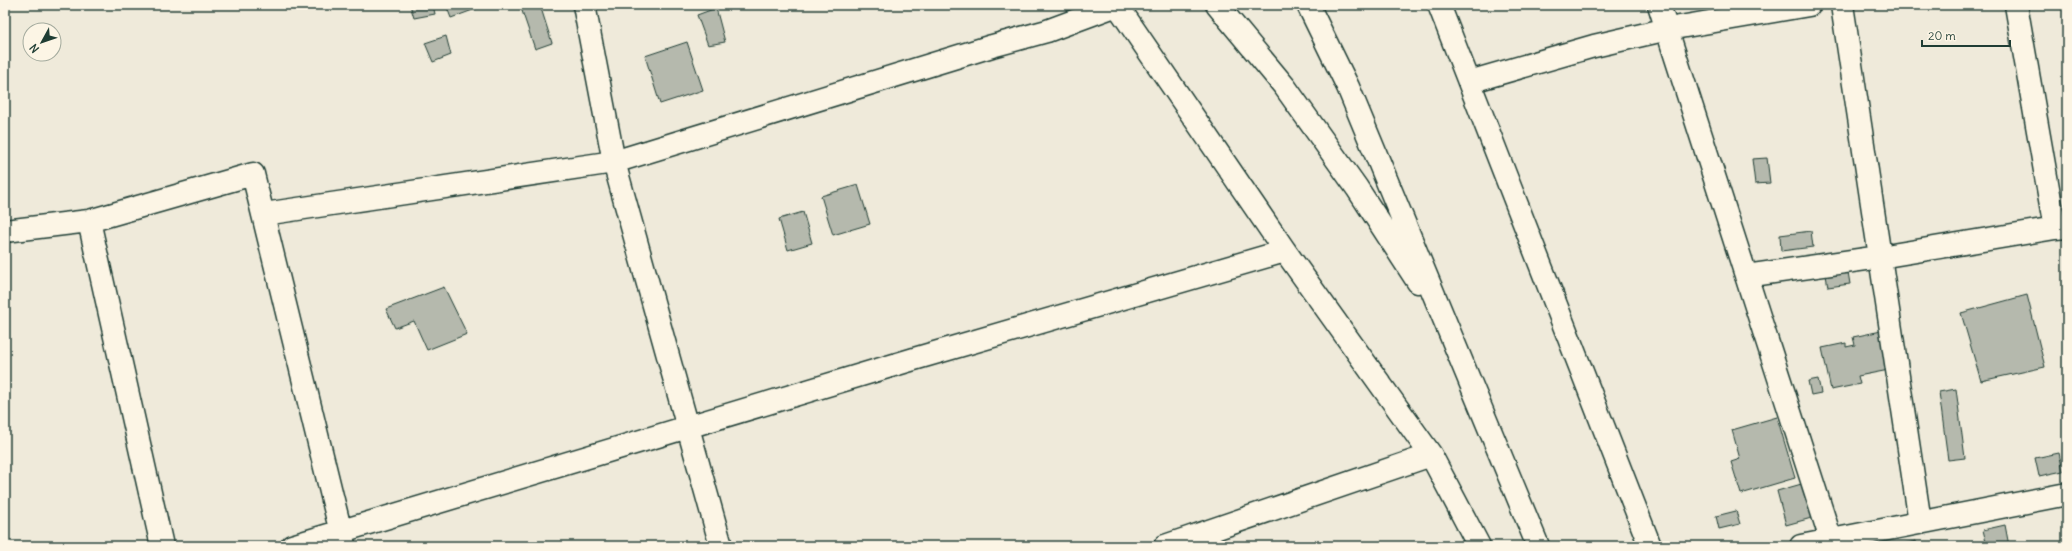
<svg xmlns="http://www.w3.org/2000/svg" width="2072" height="551" font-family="Delius,sans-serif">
<rect width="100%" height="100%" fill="#efeada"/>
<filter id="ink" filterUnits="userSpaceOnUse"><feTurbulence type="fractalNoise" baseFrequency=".025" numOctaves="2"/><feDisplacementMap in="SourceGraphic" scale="8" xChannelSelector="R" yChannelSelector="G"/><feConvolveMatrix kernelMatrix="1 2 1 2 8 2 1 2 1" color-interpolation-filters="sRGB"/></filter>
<g filter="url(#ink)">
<!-- building -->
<path fill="#b5b9ad" stroke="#1f3d34" d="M 410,5 L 433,5 L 435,14 L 414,18 Z
M 446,5 L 481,5 L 481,7 L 451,18 Z
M 520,5 L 540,5 L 552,43 L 535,49 Z
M 716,8 L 725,42 L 708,45 L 697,15 Z
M 446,36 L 451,55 L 433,62 L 425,43 Z
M 687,42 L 703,90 L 660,104 L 645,56 Z
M 1767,158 L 1770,183 L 1755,184 L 1752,159 Z
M 858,185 L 870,224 L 833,235 L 821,196 Z
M 803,212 L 812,243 L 788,250 L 779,219 Z
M 1811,231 L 1813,247 L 1781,251 L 1780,235 Z
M 1847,266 L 1850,284 L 1828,287 L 1825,269 Z
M 444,287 L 467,334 L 427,350 L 414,321 L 395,328 L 386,309 Z
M 2027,295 L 2045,367 L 1981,381 L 1961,313 Z
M 1886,330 L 1894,369 L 1858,376 L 1860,384 L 1831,390 L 1822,348 L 1846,343 L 1846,347 L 1855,345 L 1853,337 Z
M 1818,379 L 1821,393 L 1811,395 L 1808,381 Z
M 1956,389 L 1965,458 L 1948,460 L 1939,392 Z
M 1777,417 L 1795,478 L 1741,494 L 1731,462 L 1740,459 L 1732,430 Z
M 2059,453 L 2063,471 L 2039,476 L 2035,458 Z
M 1805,483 L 1815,517 L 1786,525 L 1777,491 Z
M 1736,511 L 1740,524 L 1719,529 L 1716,516 Z
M 2005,525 L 2009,546 L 1987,546 L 1983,530 Z
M 1916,541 L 1917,546 L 1893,546 Z"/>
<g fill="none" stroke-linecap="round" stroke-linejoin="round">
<defs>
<path id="minor" d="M 584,5 L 614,162 L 721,546
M 1117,5 L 1285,251 L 1431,455 L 1479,546
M 1217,5 L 1285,87 L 1357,188 L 1418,282
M 1308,5 L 1348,87 L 1538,546
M 1439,5 L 1650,546
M 1659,5 L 1833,546
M 1842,5 L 1920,522
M 2016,5 L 2055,228
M 1469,82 L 1594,46 L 1668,29 L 1809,5
M 264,214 L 614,162 L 992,46 L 1047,31 L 1117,5
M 89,221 L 162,546
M 5,231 L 89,221 L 253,174 L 344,545
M 1746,276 L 1880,257 L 2055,228 L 2067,227
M 292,546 L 914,359 L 1285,251
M 1165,546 L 1431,455
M 1801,546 L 2067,494"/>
</defs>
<!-- minor casing -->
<use href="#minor" stroke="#1f3d34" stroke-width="25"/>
<!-- minor -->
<use href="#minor" stroke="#fcf5e5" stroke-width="22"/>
</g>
</g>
<!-- margin -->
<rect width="2072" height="551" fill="none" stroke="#fcf5e5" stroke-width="20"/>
<rect x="10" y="10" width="2052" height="531" fill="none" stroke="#1f3d34" stroke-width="1.5" filter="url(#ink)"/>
<!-- north arrow -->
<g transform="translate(42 42) rotate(230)"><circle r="19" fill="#fcf5e5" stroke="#a4ab9e"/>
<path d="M0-3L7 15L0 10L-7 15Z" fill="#1f3d34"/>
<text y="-6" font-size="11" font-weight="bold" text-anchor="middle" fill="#1f3d34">N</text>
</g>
<!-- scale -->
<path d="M1922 40v6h88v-6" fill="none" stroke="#1f3d34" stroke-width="2"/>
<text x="1928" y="40" font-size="12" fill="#1f3d34" stroke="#fcf5e5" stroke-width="3" paint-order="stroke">20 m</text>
</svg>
